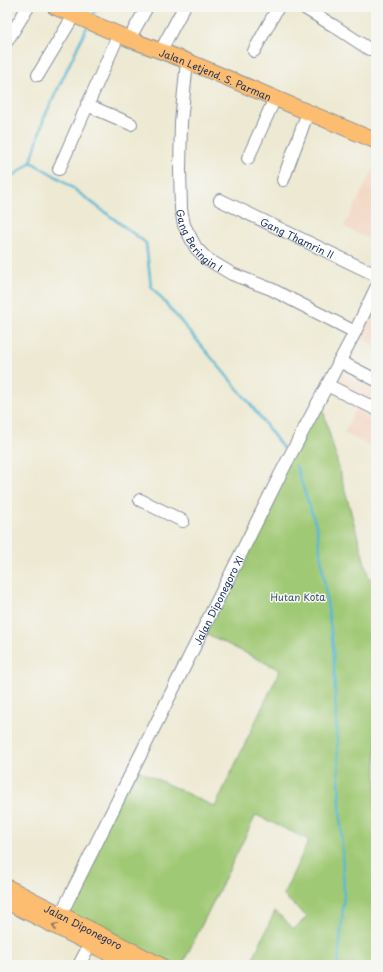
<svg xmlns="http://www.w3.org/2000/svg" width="383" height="972" font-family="'Playpen Sans',sans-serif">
<rect width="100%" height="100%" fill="#f6f6f2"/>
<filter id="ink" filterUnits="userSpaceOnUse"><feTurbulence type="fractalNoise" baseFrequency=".025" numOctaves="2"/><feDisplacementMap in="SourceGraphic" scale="8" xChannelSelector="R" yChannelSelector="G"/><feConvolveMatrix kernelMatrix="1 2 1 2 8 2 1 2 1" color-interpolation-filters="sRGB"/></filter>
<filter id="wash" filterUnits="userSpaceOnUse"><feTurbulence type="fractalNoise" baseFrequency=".012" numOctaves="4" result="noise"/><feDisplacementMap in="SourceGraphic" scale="16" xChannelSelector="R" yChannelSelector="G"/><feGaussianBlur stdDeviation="0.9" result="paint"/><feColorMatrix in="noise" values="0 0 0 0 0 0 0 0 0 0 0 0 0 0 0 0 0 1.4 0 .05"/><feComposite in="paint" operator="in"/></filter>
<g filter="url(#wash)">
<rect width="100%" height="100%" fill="#ede9d2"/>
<!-- built -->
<path fill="#f3d4bf" d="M 376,164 L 376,243 L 344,227 Z
M 376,297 L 376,347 L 357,336 Z
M 339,373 L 376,390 L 376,450 L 344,433 L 357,406 L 329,393 Z"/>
<!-- park -->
<path fill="#a0c975" stroke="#5e7c6a" d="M 320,399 L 369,578 L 376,581 L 376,965 L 250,965 L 275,911 L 294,929 L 307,917 L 283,895 L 309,840 L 256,815 L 182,965 L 160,965 L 61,914 L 134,768 L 215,807 L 280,670 L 201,631 Z"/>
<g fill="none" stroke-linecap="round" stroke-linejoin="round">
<!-- stream -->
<path stroke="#56b7d4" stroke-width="2.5" d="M 92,17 L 97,7
M 31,162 L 62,180 L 146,243 L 151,286 L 248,401 L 283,448
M 7,181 L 31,162 L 44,118 L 87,27
M 296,466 L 317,528 L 333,646 L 344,895 L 338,965"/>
</g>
</g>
<g filter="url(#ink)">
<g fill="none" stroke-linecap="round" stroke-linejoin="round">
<defs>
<g id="minor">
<path d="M 303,7 L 334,26 L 369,49"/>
<path d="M 129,39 L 147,7"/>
<path d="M 7,41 L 28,7"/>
<path d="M 254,51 L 278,7"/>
<path d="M 160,52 L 184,7"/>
<path id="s1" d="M 187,61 L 181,122 L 180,169 L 181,209 L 184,225 L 196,248 L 207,259 L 232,274 L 271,289 L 355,332"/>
<path d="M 38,75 L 74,15"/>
<path d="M 87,105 L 131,124"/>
<path d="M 248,158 L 275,98"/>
<path d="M 59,169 L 119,34"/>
<path d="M 283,180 L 308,112"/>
<path id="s2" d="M 220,200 L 376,275"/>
<path d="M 339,361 L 376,380"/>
<path d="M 327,385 L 376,409"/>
<path d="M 140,500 L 183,521"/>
<path id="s3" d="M 61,914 L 281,473 L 355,332 L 376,288"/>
<path d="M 79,965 L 90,944"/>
</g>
<g id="major">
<path id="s4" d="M 55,7 L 129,39 L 187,61 L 376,141"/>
<path id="s5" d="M 7,887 L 160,965"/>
<path d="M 7,902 L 132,965"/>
</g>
</defs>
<!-- minor casing -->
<use href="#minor" stroke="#848c98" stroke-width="14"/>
<!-- major casing -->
<use href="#major" stroke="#848c98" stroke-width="17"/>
<!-- minor -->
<use href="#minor" stroke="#fff" stroke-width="12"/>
<!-- major -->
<use href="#major" stroke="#fcbd6f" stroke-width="15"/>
</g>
<!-- one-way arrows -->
<defs><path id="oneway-chevron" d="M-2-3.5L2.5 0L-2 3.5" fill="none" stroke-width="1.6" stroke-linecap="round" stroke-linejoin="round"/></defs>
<use stroke="#806f66" href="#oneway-chevron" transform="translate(55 926) rotate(-153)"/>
</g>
<g text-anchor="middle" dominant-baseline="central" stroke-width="3" stroke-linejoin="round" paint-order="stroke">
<!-- street labels -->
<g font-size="10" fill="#1b2f5e" stroke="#f6f6f2">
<text stroke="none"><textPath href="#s4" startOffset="174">Jalan Letjend. S. Parman</textPath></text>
<text stroke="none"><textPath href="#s1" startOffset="186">Gang Beringin I</textPath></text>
<text stroke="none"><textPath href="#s2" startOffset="86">Gang Thamrin II</textPath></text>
<text stroke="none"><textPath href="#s3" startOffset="351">Jalan Diponegoro XI</textPath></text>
<text stroke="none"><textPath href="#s5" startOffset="86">Jalan Diponegoro</textPath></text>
</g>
<!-- park labels -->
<g font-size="10" fill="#3c5664" stroke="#f6f6f2">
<text x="298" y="596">Hutan Kota</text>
</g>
</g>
<!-- margin -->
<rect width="383" height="972" fill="none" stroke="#f6f6f2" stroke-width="24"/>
</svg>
